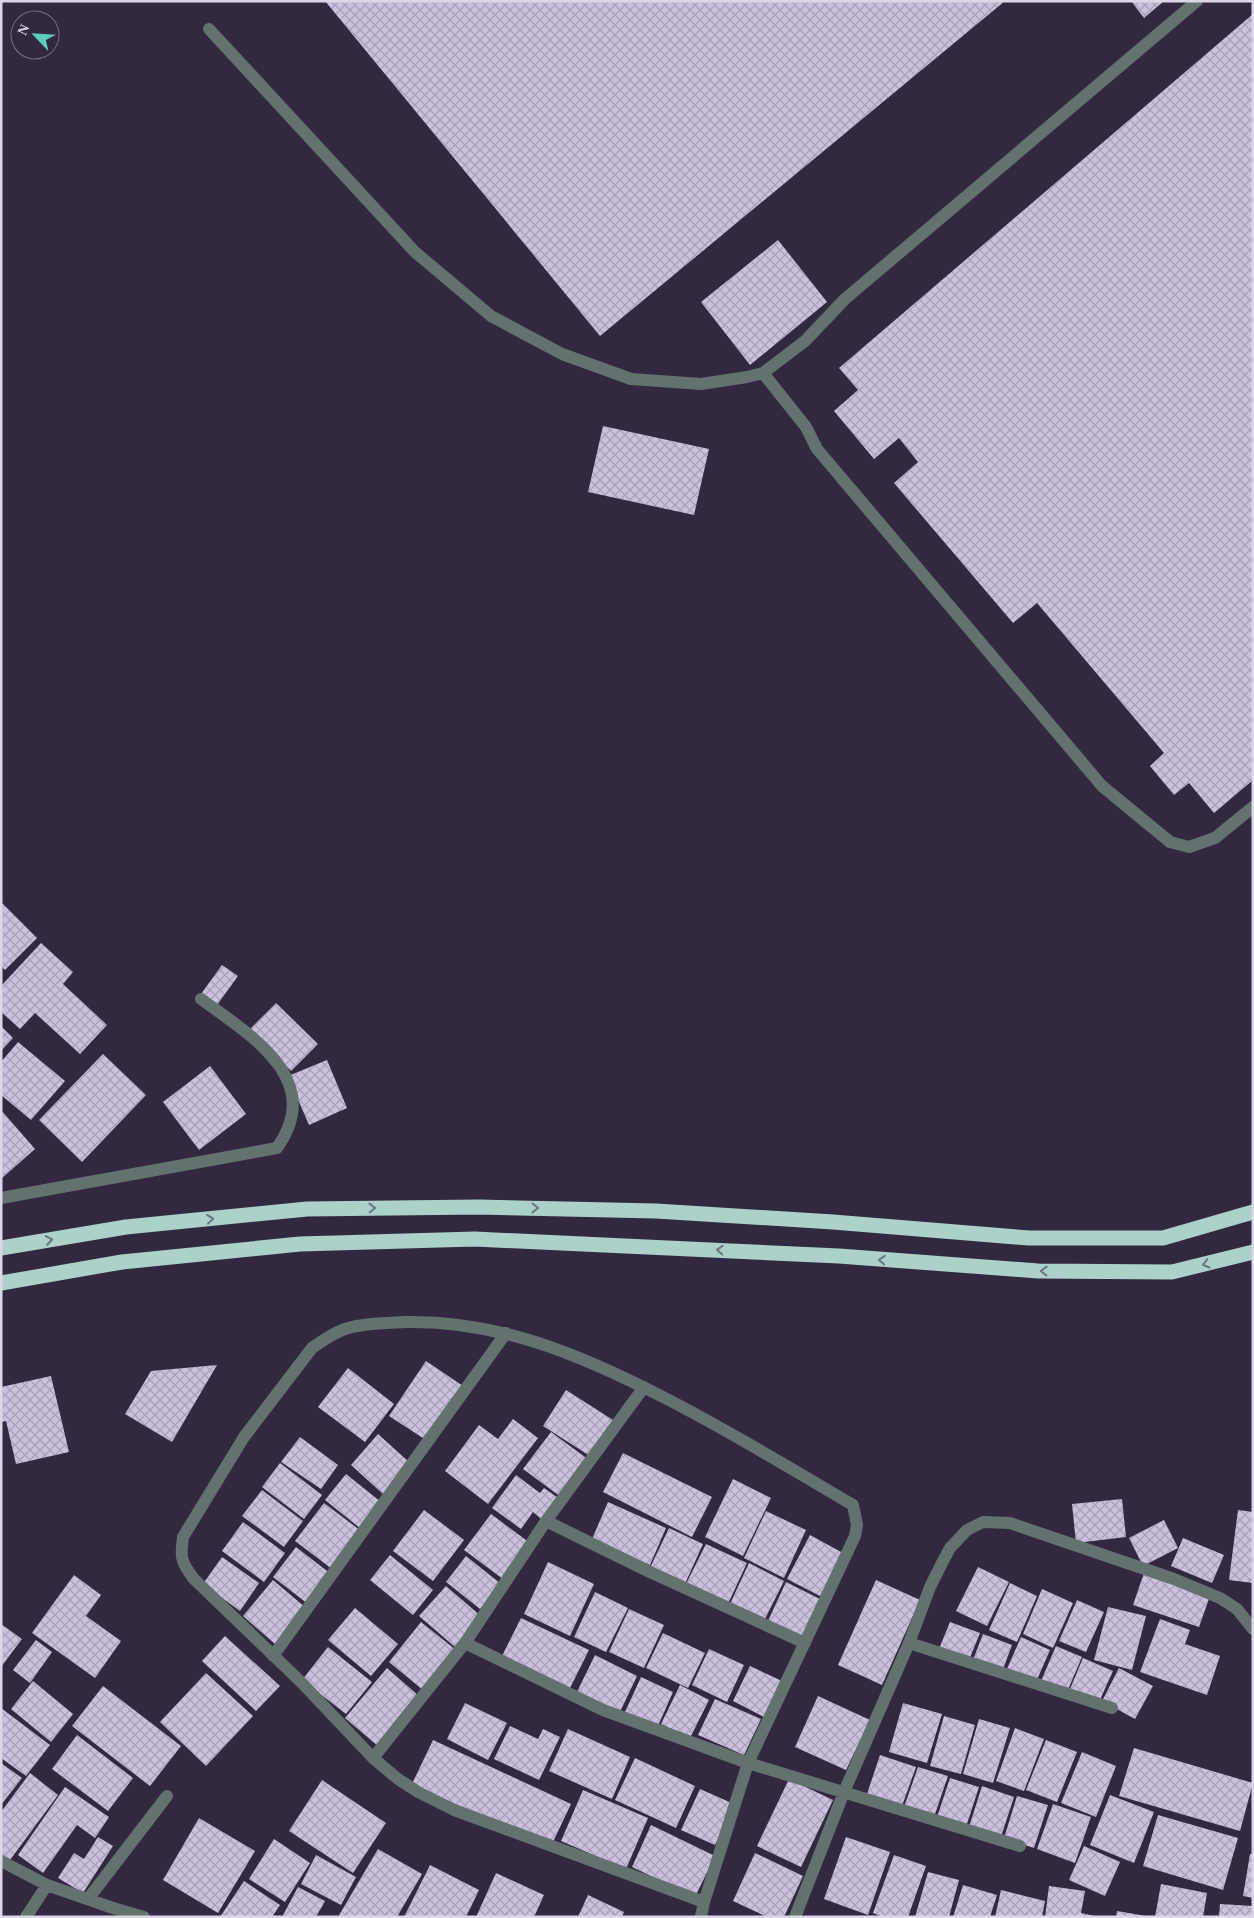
<svg xmlns="http://www.w3.org/2000/svg" width="1254" height="1918" font-family="'Times New Roman',serif">
<defs>
<pattern id="building-cross-hatch" width="8" height="8" patternUnits="userSpaceOnUse" patternTransform="scale(1.25)"><rect width="8" height="8" fill="#cbc0dd"/><path d="M0 0l8 8M0 8l8-8" fill="none" stroke="#a9a0b7"/></pattern>
</defs>
<rect width="100%" height="100%" fill="#322940"/>
<!-- building -->
<path fill="url(#building-cross-hatch)" d="M 325,1 L 1005,1 L 600,336 Z
M 1131,1 L 1164,1 L 1144,18 Z
M 1253,14 L 1253,780 L 1214,813 L 1189,783 L 1174,795 L 1150,766 L 1164,753 L 1037,603 L 1013,623 L 894,483 L 918,462 L 899,438 L 874,459 L 834,411 L 858,390 L 839,368 Z
M 778,240 L 827,302 L 750,365 L 701,302 Z
M 603,426 L 709,449 L 694,515 L 588,492 Z
M 1,902 L 37,938 L 5,970 L 1,966 Z
M 41,943 L 73,972 L 63,984 L 107,1025 L 80,1054 L 35,1013 L 20,1029 L 1,1012 L 1,986 Z
M 222,965 L 238,976 L 217,1005 L 201,994 Z
M 276,1003 L 318,1044 L 291,1071 L 249,1030 Z
M 1,1026 L 13,1038 L 1,1051 Z
M 18,1042 L 65,1081 L 31,1120 L 1,1095 L 1,1062 Z
M 103,1054 L 146,1095 L 82,1162 L 39,1120 Z
M 327,1060 L 347,1108 L 309,1125 L 288,1076 Z
M 210,1066 L 246,1114 L 199,1150 L 163,1102 Z
M 1,1110 L 35,1149 L 1,1179 Z
M 426,1361 L 463,1386 L 426,1440 L 389,1416 Z
M 217,1365 L 172,1442 L 125,1414 L 151,1371 Z
M 348,1368 L 394,1404 L 365,1442 L 318,1407 Z
M 51,1376 L 69,1452 L 16,1464 L 6,1421 L 1,1422 L 1,1387 Z
M 566,1390 L 613,1420 L 590,1456 L 543,1426 Z
M 513,1419 L 538,1438 L 488,1504 L 445,1471 L 479,1425 L 498,1439 Z
M 551,1432 L 589,1460 L 561,1497 L 523,1469 Z
M 378,1434 L 410,1463 L 383,1494 L 351,1465 Z
M 300,1437 L 338,1465 L 321,1489 L 281,1462 Z
M 623,1453 L 712,1497 L 692,1537 L 603,1492 Z
M 280,1463 L 322,1495 L 304,1519 L 262,1487 Z
M 346,1474 L 381,1502 L 361,1529 L 325,1500 Z
M 516,1475 L 540,1493 L 544,1488 L 561,1500 L 545,1522 L 533,1512 L 521,1529 L 492,1508 Z
M 733,1479 L 771,1498 L 743,1556 L 705,1537 Z
M 262,1490 L 303,1521 L 284,1547 L 242,1516 Z
M 1122,1499 L 1126,1537 L 1076,1543 L 1072,1504 Z
M 608,1502 L 666,1528 L 650,1565 L 592,1539 Z
M 324,1503 L 361,1531 L 332,1569 L 295,1541 Z
M 424,1510 L 464,1540 L 433,1581 L 393,1551 Z
M 1238,1510 L 1253,1512 L 1253,1583 L 1229,1580 Z
M 766,1511 L 806,1530 L 784,1578 L 744,1558 Z
M 491,1514 L 530,1543 L 503,1579 L 464,1550 Z
M 1164,1520 L 1178,1548 L 1143,1566 L 1129,1538 Z
M 243,1522 L 285,1553 L 264,1582 L 222,1551 Z
M 669,1528 L 703,1544 L 684,1586 L 649,1570 Z
M 810,1535 L 843,1553 L 820,1596 L 787,1579 Z
M 1183,1538 L 1224,1555 L 1212,1583 L 1171,1566 Z
M 706,1544 L 747,1563 L 727,1606 L 685,1586 Z
M 296,1547 L 331,1574 L 308,1604 L 273,1577 Z
M 390,1555 L 433,1590 L 413,1615 L 370,1580 Z
M 466,1556 L 501,1584 L 480,1609 L 446,1582 Z
M 222,1557 L 259,1583 L 240,1611 L 203,1584 Z
M 548,1562 L 594,1584 L 570,1636 L 524,1614 Z
M 749,1563 L 784,1581 L 764,1621 L 730,1604 Z
M 978,1567 L 1009,1582 L 987,1626 L 956,1611 Z
M 1144,1573 L 1210,1596 L 1199,1627 L 1133,1605 Z
M 74,1575 L 101,1595 L 86,1616 L 121,1641 L 95,1678 L 32,1633 Z
M 273,1580 L 306,1608 L 275,1644 L 243,1616 Z
M 876,1580 L 920,1600 L 882,1685 L 838,1665 Z
M 786,1582 L 822,1600 L 802,1640 L 767,1623 Z
M 1010,1583 L 1037,1596 L 1017,1642 L 989,1630 Z
M 446,1586 L 482,1617 L 455,1647 L 419,1616 Z
M 1042,1589 L 1073,1603 L 1053,1648 L 1023,1634 Z
M 595,1592 L 628,1608 L 606,1652 L 574,1637 Z
M 1077,1600 L 1104,1612 L 1086,1652 L 1059,1641 Z
M 1108,1607 L 1146,1616 L 1132,1670 L 1094,1660 Z
M 355,1608 L 398,1644 L 371,1676 L 328,1640 Z
M 629,1609 L 664,1625 L 644,1668 L 609,1652 Z
M 521,1618 L 589,1650 L 569,1690 L 501,1658 Z
M 1160,1619 L 1190,1630 L 1185,1644 L 1220,1656 L 1207,1695 L 1140,1672 Z
M 421,1622 L 456,1650 L 423,1690 L 389,1662 Z
M 950,1622 L 980,1633 L 969,1660 L 939,1649 Z
M 1,1624 L 22,1639 L 1,1667 Z
M 663,1633 L 705,1653 L 688,1688 L 646,1668 Z
M 983,1634 L 1012,1645 L 1002,1672 L 973,1660 Z
M 225,1636 L 280,1686 L 256,1711 L 202,1661 Z
M 1021,1637 L 1050,1650 L 1036,1682 L 1007,1669 Z
M 36,1640 L 52,1652 L 30,1683 L 13,1670 Z
M 1056,1646 L 1082,1657 L 1067,1692 L 1041,1681 Z
M 328,1647 L 372,1682 L 346,1714 L 302,1680 Z
M 709,1649 L 744,1665 L 727,1702 L 692,1685 Z
M 595,1655 L 637,1676 L 619,1714 L 576,1694 Z
M 1083,1658 L 1113,1671 L 1099,1702 L 1070,1689 Z
M 750,1666 L 782,1681 L 764,1717 L 733,1701 Z
M 387,1668 L 420,1697 L 379,1747 L 345,1718 Z
M 1119,1668 L 1153,1686 L 1135,1719 L 1102,1701 Z
M 206,1673 L 253,1716 L 206,1766 L 160,1722 Z
M 641,1677 L 673,1692 L 658,1726 L 625,1712 Z
M 33,1681 L 73,1714 L 51,1742 L 11,1709 Z
M 680,1685 L 709,1700 L 690,1738 L 661,1724 Z
M 103,1686 L 181,1746 L 150,1786 L 72,1726 Z
M 818,1696 L 870,1720 L 846,1770 L 795,1747 Z
M 715,1699 L 761,1719 L 744,1755 L 698,1735 Z
M 465,1703 L 507,1723 L 488,1760 L 447,1739 Z
M 903,1703 L 942,1714 L 927,1763 L 889,1752 Z
M 1,1708 L 50,1745 L 26,1776 L 1,1758 Z
M 944,1716 L 975,1725 L 961,1774 L 930,1766 Z
M 979,1719 L 1010,1728 L 993,1783 L 963,1774 Z
M 510,1726 L 538,1739 L 543,1729 L 560,1737 L 539,1780 L 494,1759 Z
M 1015,1728 L 1044,1739 L 1024,1791 L 996,1781 Z
M 568,1729 L 630,1757 L 612,1799 L 549,1771 Z
M 77,1735 L 133,1778 L 108,1811 L 52,1769 Z
M 433,1740 L 571,1804 L 552,1844 L 509,1829 L 412,1784 Z
M 1046,1740 L 1077,1752 L 1057,1802 L 1026,1790 Z
M 1134,1748 L 1253,1783 L 1240,1831 L 1119,1796 Z
M 1082,1752 L 1116,1766 L 1096,1817 L 1061,1803 Z
M 880,1755 L 916,1767 L 902,1806 L 867,1794 Z
M 635,1758 L 695,1786 L 676,1828 L 615,1800 Z
M 1,1763 L 22,1778 L 1,1805 Z
M 918,1767 L 948,1776 L 934,1817 L 904,1807 Z
M 30,1773 L 58,1795 L 10,1860 L 1,1854 L 1,1812 Z
M 950,1778 L 979,1787 L 966,1827 L 937,1817 Z
M 789,1779 L 833,1800 L 801,1867 L 757,1846 Z
M 322,1780 L 386,1823 L 353,1873 L 289,1831 Z
M 982,1786 L 1014,1797 L 1001,1837 L 969,1827 Z
M 65,1787 L 109,1817 L 95,1838 L 77,1825 L 43,1873 L 18,1855 Z
M 700,1789 L 734,1804 L 715,1845 L 681,1830 Z
M 583,1790 L 648,1818 L 626,1869 L 561,1841 Z
M 1110,1795 L 1154,1812 L 1134,1863 L 1090,1845 Z
M 1017,1796 L 1048,1805 L 1034,1848 L 1004,1838 Z
M 1053,1804 L 1091,1817 L 1075,1863 L 1037,1849 Z
M 1158,1815 L 1238,1838 L 1223,1890 L 1143,1866 Z
M 199,1818 L 255,1851 L 218,1913 L 163,1880 Z
M 651,1825 L 715,1856 L 695,1897 L 632,1867 Z
M 98,1837 L 113,1846 L 83,1893 L 58,1878 L 74,1853 L 84,1859 Z
M 846,1837 L 890,1852 L 868,1915 L 824,1899 Z
M 274,1839 L 310,1863 L 285,1902 L 249,1879 Z
M 1084,1846 L 1120,1862 L 1105,1896 L 1069,1880 Z
M 378,1849 L 422,1874 L 397,1917 L 338,1917 Z
M 755,1853 L 803,1876 L 784,1917 L 767,1917 L 733,1901 Z
M 1250,1854 L 1253,1854 L 1253,1898 L 1243,1896 Z
M 316,1855 L 356,1877 L 341,1905 L 301,1884 Z
M 894,1855 L 926,1866 L 908,1917 L 883,1917 L 873,1913 Z
M 430,1865 L 479,1890 L 466,1917 L 404,1917 Z
M 928,1872 L 959,1880 L 949,1917 L 915,1917 Z
M 496,1873 L 544,1895 L 534,1917 L 476,1917 Z
M 244,1881 L 280,1905 L 272,1917 L 220,1917 Z
M 1161,1884 L 1207,1893 L 1203,1917 L 1155,1917 Z
M 963,1885 L 997,1895 L 990,1917 L 953,1917 Z
M 1049,1886 L 1085,1891 L 1081,1913 L 1099,1917 L 1045,1917 Z
M 298,1887 L 325,1901 L 316,1917 L 282,1917 Z
M 1001,1890 L 1045,1901 L 1042,1917 L 995,1917 Z
M 588,1895 L 624,1912 L 622,1917 L 578,1917 Z
M 1220,1904 L 1253,1906 L 1253,1917 L 1219,1917 Z
M 1117,1911 L 1146,1916 L 1146,1917 L 1116,1917 Z"/>
<g fill="none" stroke-linecap="round" stroke-linejoin="round">
<!-- minor -->
<path stroke="#63726f" stroke-width="12" d="M 1197,1 L 845,299 L 805,341 L 763,373 L 806,427 L 817,449 L 1102,786 L 1170,842 L 1189,847 L 1215,838 L 1253,807
M 209,29 L 415,252 L 491,316 L 562,354 L 631,379 L 701,384 L 747,377 L 763,373
M 1,1198 L 277,1148 C 326,1079 250,1035 201,999
M 546,1521 L 650,1572 L 805,1643
M 465,1643 L 603,1710 L 748,1763 L 1020,1846
M 909,1643 L 1112,1708
M 273,1656 L 506,1333
M 373,1758 L 465,1643 L 546,1521 L 644,1387
M 1,1861 L 47,1885 L 113,1908 L 144,1917
M 88,1899 L 167,1796
M 26,1917 L 47,1885
M 701,1917 L 704,1902 L 748,1763 L 855,1536 L 857,1525 L 853,1505 C 790,1468 728,1430 663,1397 C 581,1355 499,1320 405,1322 C 387,1323 362,1323 345,1329 C 333,1333 322,1341 312,1348 L 244,1437 L 183,1537 C 180,1558 181,1562 194,1579 L 302,1683 L 373,1758 L 398,1779 L 418,1792 L 454,1810 L 704,1902
M 795,1917 L 844,1792 L 909,1643 L 930,1587 L 943,1561 L 950,1548 L 967,1530 L 983,1522 L 1010,1523 L 1174,1579 L 1220,1598 L 1237,1609 L 1253,1629"/>
<!-- highway -->
<path stroke="#abd1c9" stroke-width="15" d="M 1,1248 L 126,1227 L 307,1209 L 479,1207 L 656,1211 L 833,1222 L 1029,1238 L 1163,1238 L 1253,1212
M 1,1283 L 122,1262 L 300,1244 L 475,1239 L 839,1256 L 1038,1271 L 1172,1272 L 1253,1252"/>
</g>
<!-- one-way arrows -->
<defs><path id="oneway-chevron" d="M-2-3.5L2.5 0L-2 3.5" fill="none" stroke-width="1.6" stroke-linecap="round" stroke-linejoin="round" transform="scale(1.25)"/></defs>
<g stroke="#68757e">
<use href="#oneway-chevron" transform="translate(372 1208) rotate(-1)"/>
<use href="#oneway-chevron" transform="translate(535 1208) rotate(1)"/>
<use href="#oneway-chevron" transform="translate(210 1219) rotate(-6)"/>
<use href="#oneway-chevron" transform="translate(49 1240) rotate(-10)"/>
<use href="#oneway-chevron" transform="translate(720 1250) rotate(-177)"/>
<use href="#oneway-chevron" transform="translate(882 1260) rotate(-176)"/>
<use href="#oneway-chevron" transform="translate(1206 1264) rotate(166)"/>
<use href="#oneway-chevron" transform="translate(1044 1271) rotate(-179)"/>
</g>
<!-- border -->
<rect width="1254" height="1918" fill="none" stroke="#dcd7e6" stroke-width="5"/>
<!-- north arrow -->
<g transform="translate(35 35) rotate(295)"><circle r="24" fill="#322940" stroke="#766f82"/>
<path d="M0-4L9 19L0 12L-9 19Z" fill="#5acebd"/>
<text y="-8" font-size="14" font-weight="bold" text-anchor="middle" fill="#dcd7e6">N</text>
</g>
</svg>
